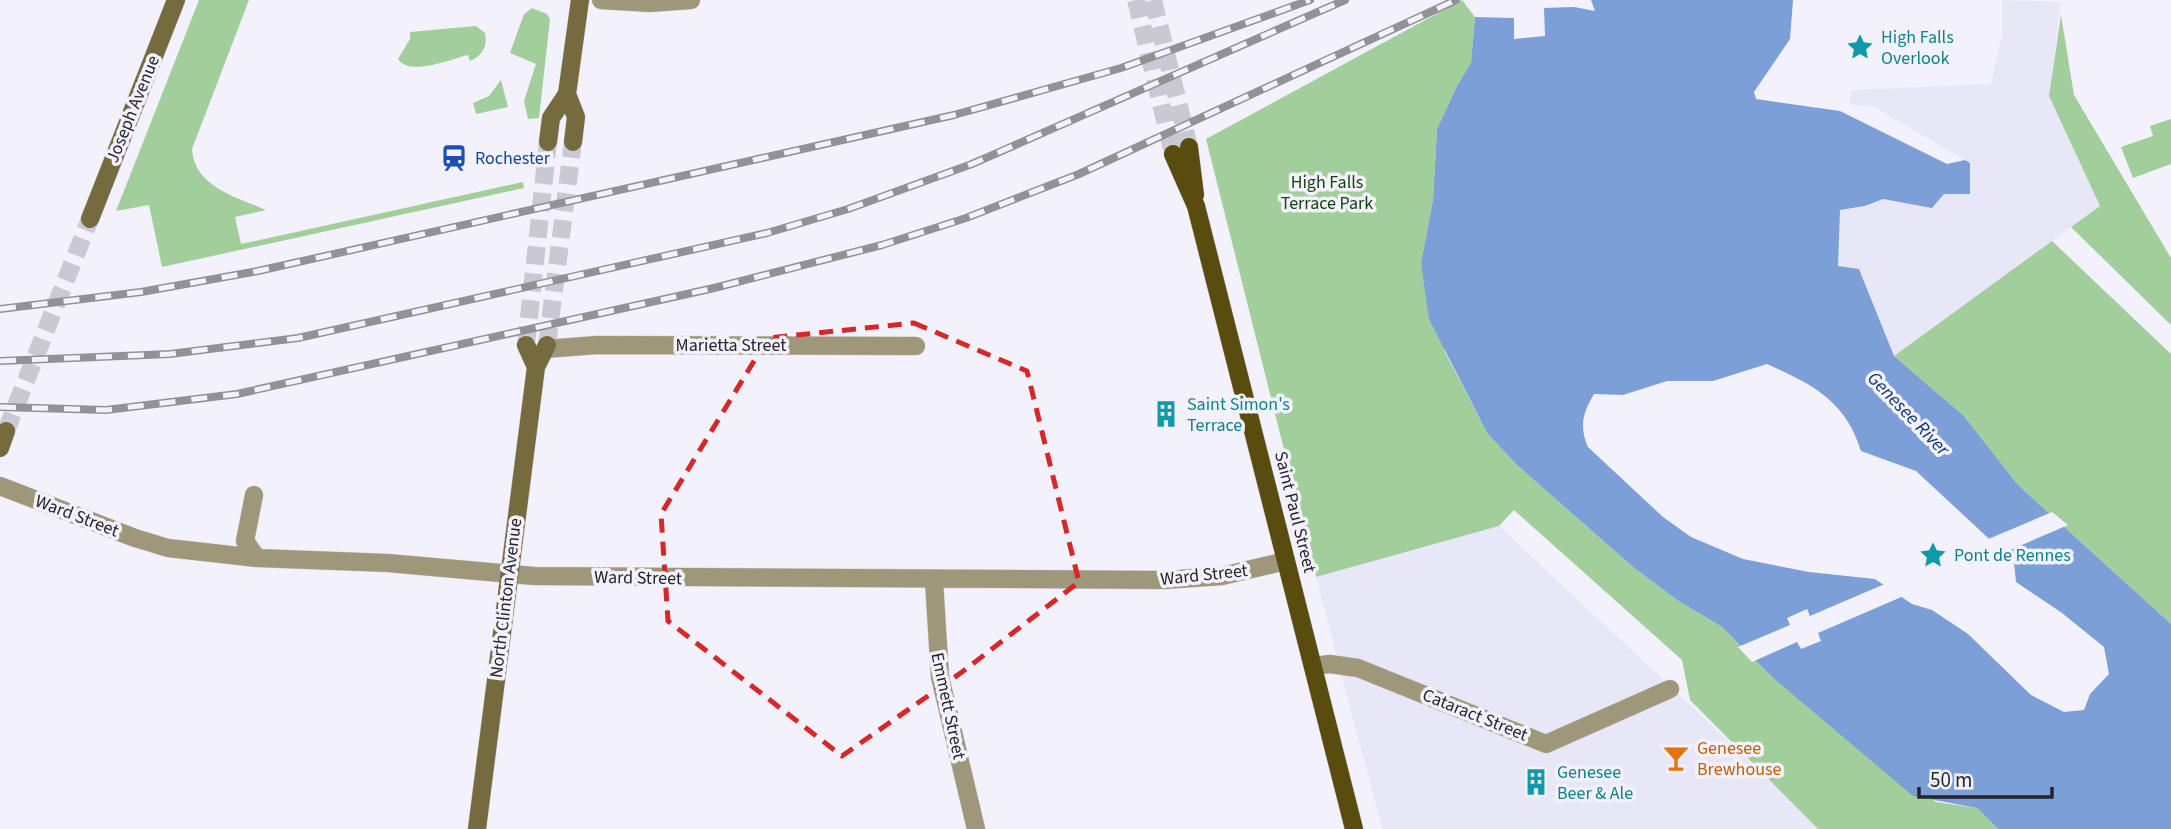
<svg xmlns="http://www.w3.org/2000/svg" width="2171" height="829" font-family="'Source Sans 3',sans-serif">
<rect width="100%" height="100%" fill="#f3f2fc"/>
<!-- built -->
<path fill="#e8e7f8" d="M 2002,0 L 2061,2 L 2049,96 L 2100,206 L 1894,356 L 1859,269 L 1838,266 L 1839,210 L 1865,207 L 1883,199 L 1932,207 L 1944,194 L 1970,193 L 1965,160 L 1872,106 L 1850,105 L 1851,90 L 1991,84 L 2002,35 Z
M 1499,526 L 1730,742 L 1818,829 L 1382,829 L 1316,577 Z"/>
<!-- green -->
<path fill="#a2ce9c" d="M 199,0 L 249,0 L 192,149 C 194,187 237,197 266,210 L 235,217 L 241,244 L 523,182 L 524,188 L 162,267 L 149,205 L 116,211 Z
M 1462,0 L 1475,17 L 1471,63 L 1458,84 L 1437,129 L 1433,200 L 1421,263 L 1445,352 L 1487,433 L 1517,465 L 1633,567 L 1677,600 L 1722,627 L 1772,677 L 1827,721 L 1936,802 L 1977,808 L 1998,829 L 1818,829 L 1690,700 L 1682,660 L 1514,510 L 1499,526 L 1316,577 L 1206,139 Z
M 532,8 L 547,14 L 550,19 L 539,118 L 528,119 L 524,101 L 536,64 L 510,53 L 524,14 Z
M 2061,15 L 2074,95 L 2171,258 L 2171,325 L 2071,227 L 2100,206 L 2049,96 Z
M 476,26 L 485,33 C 488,46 482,56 470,61 L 468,55 C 450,59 410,77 398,59 L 410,39 L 410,32 Z
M 501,80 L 508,107 L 476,114 L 473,103 L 489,96 Z
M 2171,119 L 2171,164 L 2133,178 L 2121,147 L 2153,136 L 2150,126 Z
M 2052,241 L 2171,354 L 2171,624 L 2018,485 L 1964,416 L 1894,356 Z"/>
<!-- water -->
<path fill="#7d9fd8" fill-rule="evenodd" d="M 1591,0 L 1793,0 L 1790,39 L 1754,92 L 1756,99 L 1840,111 L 1947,164 L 1965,160 L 1970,163 L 1970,194 L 1944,194 L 1932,208 L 1883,199 L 1865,206 L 1840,210 L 1838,266 L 1859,269 L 1894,356 L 1964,416 L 2018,485 L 2171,624 L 2171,829 L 1998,829 L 1977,808 L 1913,796 L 1772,677 L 1722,627 L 1677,600 L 1633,567 L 1517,465 L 1487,433 L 1429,319 L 1421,263 L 1433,200 L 1437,129 L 1458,84 L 1471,63 L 1475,17 L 1514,18 L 1514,39 L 1545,36 L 1544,8 L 1574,7 L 1595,11 ZM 1767,364 C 1813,385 1845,400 1861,451 L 1916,471 L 2014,562 L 2016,582 L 2062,613 L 2104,647 L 2109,674 L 2090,694 L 2084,710 L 2064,712 L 2031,695 L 1968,634 L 1932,610 L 1912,604 L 1875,579 L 1809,572 L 1743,559 L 1691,537 L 1663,517 L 1588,447 C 1579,427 1583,412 1594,394 L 1623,395 L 1667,381 L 1713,381 Z"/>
<!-- pier -->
<path fill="#f3f2fc" d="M 2052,512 L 2068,525 L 2001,554 L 1986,540 Z
M 1887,583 L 1906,595 L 1818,633 L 1821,641 L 1801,649 L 1797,642 L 1752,662 L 1738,647 L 1790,625 L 1787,618 L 1807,609 L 1810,616 Z"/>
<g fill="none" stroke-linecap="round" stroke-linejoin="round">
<!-- secondary-tunnel -->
<path stroke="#cac9d2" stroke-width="18" stroke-dasharray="18 9" stroke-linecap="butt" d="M 526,345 L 548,142
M 547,345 L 573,142
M 6,431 L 90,219"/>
<!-- primary-tunnel -->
<path stroke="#cac9d2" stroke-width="18" stroke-dasharray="18 9" stroke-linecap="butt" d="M 1136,0 L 1173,154
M 1153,0 L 1189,147"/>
<defs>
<path id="minor" d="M 601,0 L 650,3 L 691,0
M 545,349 L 597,345 L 916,346
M 0,486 L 135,538 L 168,548 L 257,558 L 388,563 L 534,576 L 1165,580 L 1222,576 L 1286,561
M 254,495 L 245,541 L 257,558
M 934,581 L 940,677 L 976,829
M 1313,666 L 1330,664 L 1358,668 L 1546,744 L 1670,689"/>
<path id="secondary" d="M 567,94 L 576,117 L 573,142
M 548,142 L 551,118 L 567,94 L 580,0
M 90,219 L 176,0
M 526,345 L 536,367
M 0,448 L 6,431
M 477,829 L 536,367 L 547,345"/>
<path id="primary" d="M 1189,147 L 1195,195
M 1173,154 L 1196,206 L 1354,829"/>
</defs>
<!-- minor casing -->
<use href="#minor" stroke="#cecdd6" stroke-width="19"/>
<!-- secondary casing -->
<use href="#secondary" stroke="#cecdd6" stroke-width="19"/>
<!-- primary casing -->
<use href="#primary" stroke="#cecdd6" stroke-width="19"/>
<!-- minor -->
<use href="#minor" stroke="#9f977a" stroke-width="18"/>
<!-- secondary -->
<use href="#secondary" stroke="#766a3f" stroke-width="18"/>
<!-- primary -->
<use href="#primary" stroke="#5a4b0e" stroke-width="18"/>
<defs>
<path id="rail" d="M 0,309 L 141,292 L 258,271 L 954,115 L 1121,68 L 1310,0
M 0,361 L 170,354 L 298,338 L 767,233 L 848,209 L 972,164 L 1345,0
M 0,407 L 106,410 L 237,394 L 714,288 L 882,245 L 966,218 L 1079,174 L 1456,0"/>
</defs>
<!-- rail casing -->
<use href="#rail" stroke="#929198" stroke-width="8"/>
<!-- rail -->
<use href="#rail" stroke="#f3f2fc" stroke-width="5" stroke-dasharray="16" stroke-linecap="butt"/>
</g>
<!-- marked area -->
<path fill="none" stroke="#d62828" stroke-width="5" stroke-dasharray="14 9" stroke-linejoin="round" d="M 914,323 L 1027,371 L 1079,582 L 962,672 L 842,756 L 668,621 L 661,514 L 768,338 Z"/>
<!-- icons -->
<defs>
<symbol id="sight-bare" viewBox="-9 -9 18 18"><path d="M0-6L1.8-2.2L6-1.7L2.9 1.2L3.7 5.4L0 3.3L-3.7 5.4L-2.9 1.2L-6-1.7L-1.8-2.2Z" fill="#0f9aa8" stroke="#f3f2fc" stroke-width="2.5" paint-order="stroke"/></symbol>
<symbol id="station-bare" viewBox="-9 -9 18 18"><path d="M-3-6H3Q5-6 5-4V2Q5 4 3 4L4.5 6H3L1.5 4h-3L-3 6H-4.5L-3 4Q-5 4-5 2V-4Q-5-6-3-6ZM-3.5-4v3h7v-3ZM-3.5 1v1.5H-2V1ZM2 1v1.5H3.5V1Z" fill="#1a4fb4" stroke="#f3f2fc" stroke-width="2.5" paint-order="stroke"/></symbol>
<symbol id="building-bare" viewBox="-9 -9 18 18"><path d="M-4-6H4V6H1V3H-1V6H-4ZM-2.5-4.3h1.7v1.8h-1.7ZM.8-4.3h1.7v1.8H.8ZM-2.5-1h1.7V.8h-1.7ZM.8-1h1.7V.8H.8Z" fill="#0f9aa8" stroke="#f3f2fc" stroke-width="2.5" paint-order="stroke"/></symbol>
<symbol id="bar-bare" viewBox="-9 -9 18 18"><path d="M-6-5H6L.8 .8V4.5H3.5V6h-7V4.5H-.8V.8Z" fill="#e8710a" stroke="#f3f2fc" stroke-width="2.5" paint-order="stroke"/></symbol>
</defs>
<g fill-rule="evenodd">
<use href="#sight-bare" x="1841" y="28" width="38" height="38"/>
<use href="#station-bare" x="435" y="139" width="38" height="38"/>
<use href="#building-bare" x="1147" y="395" width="38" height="38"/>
<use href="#sight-bare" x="1914" y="536" width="38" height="38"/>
<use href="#bar-bare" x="1657" y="739" width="38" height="38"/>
<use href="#building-bare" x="1517" y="763" width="38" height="38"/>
</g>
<g text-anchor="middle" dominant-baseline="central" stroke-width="7" stroke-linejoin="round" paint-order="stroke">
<!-- culture labels -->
<g font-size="18" fill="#0d838f" stroke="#f3f2fc" text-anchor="start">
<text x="1881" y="37">High Falls<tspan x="1881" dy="21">Overlook</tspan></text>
<text x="1187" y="404">Saint Simon's<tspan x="1187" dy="21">Terrace</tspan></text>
<text x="1954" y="555">Pont de Rennes</text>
<text x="1557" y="772">Genesee<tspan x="1557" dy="21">Beer &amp; Ale</tspan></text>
</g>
<!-- street labels -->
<g font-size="18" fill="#262529" stroke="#f3f2fc">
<text transform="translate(133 109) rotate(-68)">Joseph Avenue</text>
<text x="731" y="345">Marietta Street</text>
<text transform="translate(1295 512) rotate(76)">Saint Paul Street</text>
<text transform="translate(77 516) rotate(21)">Ward Street</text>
<text transform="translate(1204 575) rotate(-6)">Ward Street</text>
<text transform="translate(638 578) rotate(1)">Ward Street</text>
<text transform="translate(506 598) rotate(-83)">North Clinton Avenue</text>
<text transform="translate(948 706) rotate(78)">Emmett Street</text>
<text transform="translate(1475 715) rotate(22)">Cataract Street</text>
</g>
<!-- transit labels -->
<g font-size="18" fill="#164399" stroke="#f3f2fc" text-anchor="start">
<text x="475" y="158">Rochester</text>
</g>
<!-- park labels -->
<g font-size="18" fill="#14440d" stroke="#f3f2fc">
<text x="1327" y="182">High Falls<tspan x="1327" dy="21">Terrace Park</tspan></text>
</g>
<!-- food labels -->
<g font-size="18" fill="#c56008" stroke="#f3f2fc" text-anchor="start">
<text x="1697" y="748">Genesee<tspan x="1697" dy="21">Brewhouse</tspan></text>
</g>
<!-- water labels -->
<g font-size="19" font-style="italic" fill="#0c3375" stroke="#f3f2fc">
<text transform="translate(1908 414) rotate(46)">Genesee River</text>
</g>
</g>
<!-- scale -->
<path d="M1919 787v10h133v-10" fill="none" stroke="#262529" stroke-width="3.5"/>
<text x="1930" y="787" font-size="21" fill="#262529" stroke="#f3f2fc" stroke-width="5" paint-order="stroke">50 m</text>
</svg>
